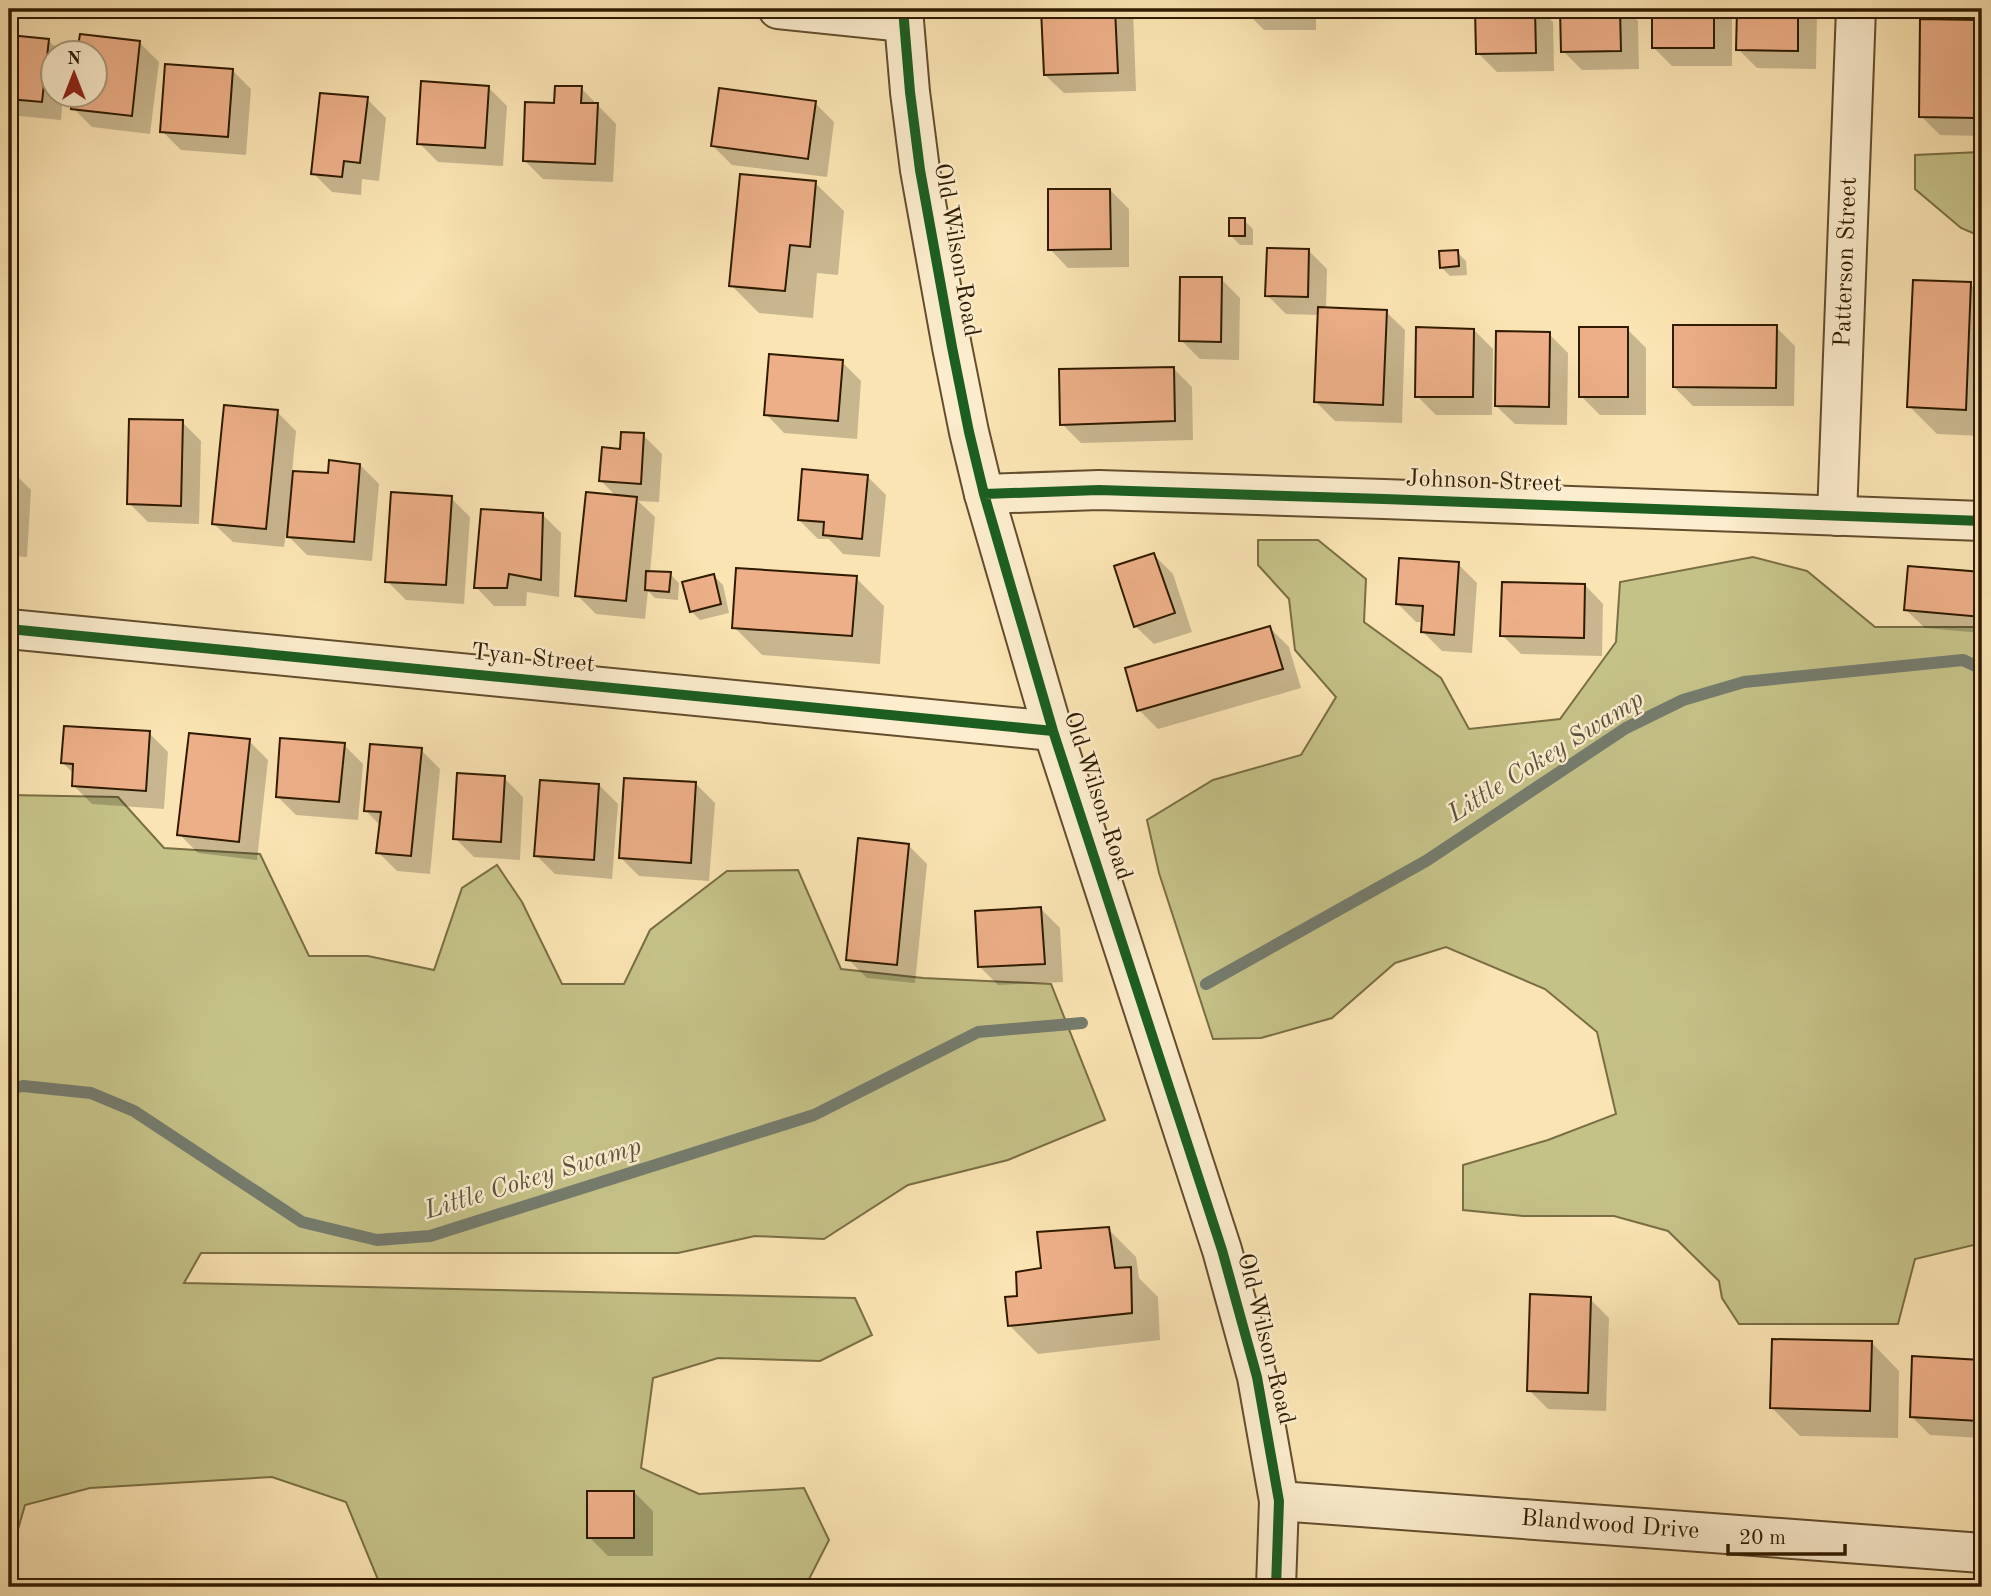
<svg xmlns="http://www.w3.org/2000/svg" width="1991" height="1596" font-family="'Old Standard TT',serif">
<rect width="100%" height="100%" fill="#fbe4b3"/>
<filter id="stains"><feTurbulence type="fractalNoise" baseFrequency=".00286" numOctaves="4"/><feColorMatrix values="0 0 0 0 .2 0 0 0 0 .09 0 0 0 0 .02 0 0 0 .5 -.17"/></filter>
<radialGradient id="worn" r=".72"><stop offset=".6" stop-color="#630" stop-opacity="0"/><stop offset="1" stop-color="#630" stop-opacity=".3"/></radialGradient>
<!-- green -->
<path fill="#c5c288" stroke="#7a6e44" stroke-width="2" d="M 1982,149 L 1982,237 L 1961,228 L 1915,189 L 1915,155 L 1980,152 Z
M 1258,540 L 1318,540 L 1366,579 L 1364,622 L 1441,678 L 1469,729 L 1560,719 L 1616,642 L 1620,582 L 1753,557 L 1807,571 L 1875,627 L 1982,627 L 1982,1243 L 1915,1259 L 1898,1324 L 1739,1324 L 1722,1298 L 1719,1281 L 1668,1231 L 1614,1216 L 1523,1216 L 1463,1210 L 1463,1165 L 1548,1140 L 1616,1114 L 1597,1032 L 1545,989 L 1446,947 L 1395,963 L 1332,1018 L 1261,1038 L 1213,1039 L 1159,873 L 1147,820 L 1213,780 L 1301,755 L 1336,697 L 1295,650 L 1289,599 L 1258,565 Z
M 9,795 L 118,797 L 164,848 L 260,854 L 309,956 L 368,956 L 434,970 L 462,888 L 497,865 L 522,902 L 562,984 L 624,984 L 650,930 L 727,871 L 798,870 L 841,969 L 923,978 L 1051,984 L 1105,1120 L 1008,1160 L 908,1185 L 824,1239 L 755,1236 L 678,1253 L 201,1253 L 184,1283 L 855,1298 L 872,1335 L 820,1361 L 718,1358 L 653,1378 L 641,1468 L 699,1494 L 804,1488 L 829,1540 L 805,1587 L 381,1587 L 346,1502 L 272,1477 L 90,1488 L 25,1505 L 10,1557 L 9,1587 Z"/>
<!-- shadow -->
<path fill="#0003" d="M 1043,9 L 1133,9 L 1136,91 L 1064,93 L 1045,75 Z
M 1245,9 L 1316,9 L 1316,30 L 1264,30 L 1245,11 Z
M 1477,9 L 1540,9 L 1553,22 L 1554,71 L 1497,72 L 1478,53 Z
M 1562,9 L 1626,9 L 1638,21 L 1639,69 L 1582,70 L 1563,51 Z
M 1653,9 L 1722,9 L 1732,19 L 1732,66 L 1672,66 L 1653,47 Z
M 1738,9 L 1810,9 L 1817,15 L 1816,69 L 1757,68 L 1738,49 Z
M 1977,22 L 1982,27 L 1982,136 L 1940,135 L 1921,116 Z
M 81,36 L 140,43 L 159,62 L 150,134 L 92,127 L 73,108 L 94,94 L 94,52 L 79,52 Z
M 9,37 L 48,40 L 60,52 L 52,52 L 52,94 L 63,94 L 61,120 L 9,115 Z
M 232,70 L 251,89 L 246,155 L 181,150 L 162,131 Z
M 488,87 L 507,106 L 503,166 L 438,162 L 419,143 Z
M 581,88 L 616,124 L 613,182 L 543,179 L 524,160 L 556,104 Z
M 367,99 L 386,118 L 379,181 L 362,179 L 361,195 L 332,192 L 313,173 Z
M 815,103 L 834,122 L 827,177 L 732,165 L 713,146 Z
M 815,183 L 844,211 L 838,275 L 817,273 L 813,318 L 759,313 L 731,285 Z
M 1110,190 L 1129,209 L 1129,267 L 1068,268 L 1050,249 Z
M 1244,220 L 1253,229 L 1253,245 L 1240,245 L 1231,236 Z
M 1308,250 L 1327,269 L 1326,309 L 1386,312 L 1405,330 L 1402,423 L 1335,421 L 1316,402 L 1319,315 L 1286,314 L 1267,295 Z
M 1457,252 L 1466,261 L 1467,275 L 1450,276 L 1441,267 Z
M 1221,279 L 1240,298 L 1239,360 L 1200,359 L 1181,340 Z
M 1970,284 L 1982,296 L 1982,436 L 1937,434 L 1909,406 Z
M 1776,327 L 1795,346 L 1794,406 L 1693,406 L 1674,387 Z
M 1627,329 L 1646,348 L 1646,415 L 1600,415 L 1581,396 Z
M 1474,330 L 1493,349 L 1492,415 L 1436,415 L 1417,396 Z
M 1549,334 L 1568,353 L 1567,425 L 1515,424 L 1496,406 Z
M 842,362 L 861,381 L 857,439 L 784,433 L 766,414 Z
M 1173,368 L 1192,387 L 1193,440 L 1081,443 L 1062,424 Z
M 277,412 L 296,431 L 292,473 L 329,475 L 360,465 L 379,484 L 372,561 L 307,555 L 286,534 L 284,547 L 233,542 L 214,524 Z
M 182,422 L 201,441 L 199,524 L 148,522 L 129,503 Z
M 643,435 L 662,454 L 659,502 L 638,501 L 655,517 L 650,573 L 670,574 L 679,583 L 678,600 L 655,598 L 648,591 L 645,619 L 596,614 L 577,595 L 617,497 L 601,481 L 621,451 Z
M 9,471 L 12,471 L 31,490 L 27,557 L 9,556 Z
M 867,476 L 886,495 L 880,557 L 843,554 L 829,539 L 818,539 L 799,520 Z
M 451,498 L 470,517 L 464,604 L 406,600 L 387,581 Z
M 542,514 L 561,533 L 559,597 L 527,592 L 526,606 L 494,606 L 476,587 Z
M 1154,555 L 1173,574 L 1192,632 L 1154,644 L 1135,626 Z
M 1458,564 L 1477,583 L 1472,653 L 1442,651 L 1423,632 L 1423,622 L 1416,622 L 1397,603 Z
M 1910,568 L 1982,574 L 1982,633 L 1925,628 L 1906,610 Z
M 714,576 L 723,585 L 729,613 L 700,620 L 691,611 Z
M 856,578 L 884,606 L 880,664 L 762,655 L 734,627 Z
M 1585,585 L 1603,604 L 1602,656 L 1521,654 L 1502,635 Z
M 1270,628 L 1289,647 L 1301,688 L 1158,729 L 1139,710 Z
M 149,733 L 168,752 L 164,809 L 92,804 L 73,785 L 74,774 L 63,763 Z
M 249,741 L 268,760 L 257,860 L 198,853 L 179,834 Z
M 344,745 L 363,764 L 358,820 L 296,815 L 277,796 Z
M 421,750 L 440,769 L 430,874 L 397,871 L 378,852 L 381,826 L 365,810 Z
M 504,778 L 523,797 L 520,860 L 474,857 L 455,838 Z
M 696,784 L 715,803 L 709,881 L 639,876 L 620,857 Z
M 599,785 L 618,804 L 612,879 L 555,874 L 536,855 Z
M 908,845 L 927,864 L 915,983 L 867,978 L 848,959 Z
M 1041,909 L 1060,928 L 1063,982 L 998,985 L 980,967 Z
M 1108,1229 L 1136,1257 L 1139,1278 L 1158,1297 L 1160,1340 L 1038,1354 L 1010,1326 L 1018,1297 L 1043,1270 Z
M 1590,1299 L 1609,1318 L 1606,1411 L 1548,1409 L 1529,1390 Z
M 1871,1342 L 1899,1371 L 1898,1438 L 1800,1436 L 1772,1408 Z
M 1980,1361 L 1982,1363 L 1982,1438 L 1930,1435 L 1911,1416 Z
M 634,1492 L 653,1511 L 653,1556 L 608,1556 L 589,1537 Z"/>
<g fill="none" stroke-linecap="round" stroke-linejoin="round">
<!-- stream -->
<path stroke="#757c6e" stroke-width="12" d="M 1206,984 L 1426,861 L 1626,728 L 1683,700 L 1744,682 L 1963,660 L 1982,669
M 9,1089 L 23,1086 L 91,1093 L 134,1111 L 302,1222 L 377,1240 L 430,1236 L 814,1115 L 978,1032 L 1082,1023"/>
</g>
<!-- building -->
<path fill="#edaf88" stroke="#301b00" stroke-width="2" d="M 1041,9 L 1115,9 L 1118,73 L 1044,75 Z
M 1243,9 L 1297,9 L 1297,12 L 1243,12 Z
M 1475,9 L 1535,9 L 1536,53 L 1476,54 Z
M 1560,9 L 1620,9 L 1621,51 L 1561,52 Z
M 1652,9 L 1714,9 L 1714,48 L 1652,48 Z
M 1737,9 L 1798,9 L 1798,51 L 1736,50 Z
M 1920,19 L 1978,20 L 1977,118 L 1919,117 Z
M 80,34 L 140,41 L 132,116 L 71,109 L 73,94 L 94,94 L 94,52 L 77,52 Z
M 9,35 L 49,39 L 42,102 L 9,99 Z
M 165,64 L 233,69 L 228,137 L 160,132 Z
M 421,81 L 489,86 L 485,148 L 417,144 Z
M 555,86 L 582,86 L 581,103 L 598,103 L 595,164 L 523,161 L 525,102 L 554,103 Z
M 719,88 L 816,101 L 808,159 L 711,146 Z
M 320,93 L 368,97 L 360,163 L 344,161 L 342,177 L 311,174 Z
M 740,174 L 816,181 L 810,247 L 790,245 L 785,291 L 729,286 Z
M 1048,189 L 1110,189 L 1111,249 L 1048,250 Z
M 1229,218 L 1245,218 L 1245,236 L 1229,236 Z
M 1267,248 L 1309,249 L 1308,297 L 1265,296 Z
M 1458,250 L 1459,266 L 1440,268 L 1439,251 Z
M 1180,277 L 1222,277 L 1221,342 L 1179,341 Z
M 1913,280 L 1971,282 L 1966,410 L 1907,407 Z
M 1318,307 L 1387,310 L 1383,405 L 1314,402 Z
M 1673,325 L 1777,325 L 1776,388 L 1673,387 Z
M 1416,327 L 1474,329 L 1473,397 L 1415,397 Z
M 1579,327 L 1628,327 L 1628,397 L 1579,397 Z
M 1496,331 L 1550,332 L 1549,407 L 1495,406 Z
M 769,354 L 843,360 L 838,421 L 764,415 Z
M 1174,367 L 1175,421 L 1060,425 L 1059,369 Z
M 224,405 L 278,410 L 266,529 L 212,524 Z
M 129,419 L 183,420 L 181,506 L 127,504 Z
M 621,432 L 644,433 L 641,484 L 599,481 L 602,447 L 620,449 Z
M 329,460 L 360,464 L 354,542 L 287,537 L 293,471 L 328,473 Z
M 9,469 L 13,469 L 9,535 Z
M 802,469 L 868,475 L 862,539 L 823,535 L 824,522 L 798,520 Z
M 391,492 L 452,496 L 446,585 L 385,582 Z
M 586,492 L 637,497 L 626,601 L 575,596 Z
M 481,509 L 543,513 L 541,580 L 509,574 L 507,588 L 474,588 Z
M 1154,553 L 1175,613 L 1134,627 L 1114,566 Z
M 1399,558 L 1459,562 L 1454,635 L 1421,632 L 1423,606 L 1396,604 Z
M 1908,566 L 1982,572 L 1982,617 L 1904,610 Z
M 736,568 L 857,576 L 852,636 L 732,628 Z
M 646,571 L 671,572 L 669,592 L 645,590 Z
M 714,574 L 721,604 L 690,612 L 682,582 Z
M 1502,582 L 1585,584 L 1584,638 L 1500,636 Z
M 1270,626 L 1283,669 L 1137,711 L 1125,668 Z
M 64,726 L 150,731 L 146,791 L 72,786 L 73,764 L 61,763 Z
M 189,733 L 250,739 L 239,842 L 177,835 Z
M 280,738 L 345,743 L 339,802 L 276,797 Z
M 370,744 L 422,748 L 411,856 L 376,853 L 381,812 L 364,811 Z
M 457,773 L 505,776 L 501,842 L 453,839 Z
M 624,778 L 696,782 L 691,863 L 619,858 Z
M 540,780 L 599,784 L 594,860 L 534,856 Z
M 858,838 L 909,844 L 897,965 L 846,960 Z
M 1041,907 L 1045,964 L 978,967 L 975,911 Z
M 1109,1227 L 1115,1268 L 1131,1267 L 1132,1313 L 1008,1326 L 1005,1297 L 1017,1296 L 1016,1272 L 1041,1268 L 1037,1232 Z
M 1530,1294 L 1591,1297 L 1588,1393 L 1527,1391 Z
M 1772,1339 L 1872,1341 L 1870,1411 L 1770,1408 Z
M 1912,1356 L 1981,1360 L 1979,1421 L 1910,1417 Z
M 587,1491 L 634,1491 L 634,1538 L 587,1538 Z"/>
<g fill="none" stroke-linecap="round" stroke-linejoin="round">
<defs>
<g id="minor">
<path d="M 778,9 L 904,22"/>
<path d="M 984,494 L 1099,490 L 1384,499 L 1982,521"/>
<path id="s1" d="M 1837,516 L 1856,9"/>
<path d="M 9,629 L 1053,731"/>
<path id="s2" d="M 1279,1501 L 1982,1553"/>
</g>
<path id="tertiary" d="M 903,9 L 910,92 L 920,170 L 952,347 L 969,432 L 984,494 L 1053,731 L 1222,1250 L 1257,1377 L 1279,1501 L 1276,1587"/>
</defs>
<!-- minor casing -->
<use href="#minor" stroke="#634d2d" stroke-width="42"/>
<!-- tertiary casing -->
<use href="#tertiary" stroke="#634d2d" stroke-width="42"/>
<!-- minor -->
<use href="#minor" stroke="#fcedce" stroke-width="38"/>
<!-- tertiary -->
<use href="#tertiary" stroke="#fcedce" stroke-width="38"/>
<defs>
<path id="cycleway" d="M 903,9 L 910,92 L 920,170 L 952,347 L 969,432 L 984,494 L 1053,731 L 1222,1250 L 1257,1377 L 1279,1501 L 1276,1587
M 984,494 L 1099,490 L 1384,499 L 1982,521
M 9,629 L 1053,731"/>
</defs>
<!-- cycleway casing -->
<use href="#cycleway" stroke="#fcedce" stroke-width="15"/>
<!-- cycleway -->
<use href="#cycleway" stroke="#1b5e20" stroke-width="10"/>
</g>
<g text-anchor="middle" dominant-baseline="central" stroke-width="5" stroke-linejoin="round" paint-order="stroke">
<!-- street labels -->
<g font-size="24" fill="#301b00" stroke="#fcedce">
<text transform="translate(956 250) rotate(80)">Old Wilson Road</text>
<text stroke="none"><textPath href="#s1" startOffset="254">Patterson Street</textPath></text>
<text transform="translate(1484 482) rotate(2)">Johnson Street</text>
<text transform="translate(533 659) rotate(6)">Tyan Street</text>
<text transform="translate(1097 796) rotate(72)">Old Wilson Road</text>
<text transform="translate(1265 1339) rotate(76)">Old Wilson Road</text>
<text stroke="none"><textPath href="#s2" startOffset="332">Blandwood Drive</textPath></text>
</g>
<!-- water labels -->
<g font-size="26" font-style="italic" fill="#585340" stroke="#fcedce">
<text transform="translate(1546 757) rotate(-32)">Little Cokey Swamp</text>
<text transform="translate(533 1179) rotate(-17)">Little Cokey Swamp</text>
</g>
</g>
<!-- margin -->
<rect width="1991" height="1596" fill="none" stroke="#fbe4b3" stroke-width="35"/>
<rect x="10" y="10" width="1970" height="1575" fill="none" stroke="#301b00" stroke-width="3.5"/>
<rect x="18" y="18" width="1956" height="1561" fill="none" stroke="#301b00" stroke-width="2"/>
<!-- north arrow -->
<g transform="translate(74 74)"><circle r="33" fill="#fcedce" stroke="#aa997c" stroke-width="2"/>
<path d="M0-5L12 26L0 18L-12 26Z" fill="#8f2418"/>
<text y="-10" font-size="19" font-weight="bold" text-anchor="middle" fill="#301b00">N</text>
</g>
<!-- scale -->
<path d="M1728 1544v10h117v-10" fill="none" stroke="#301b00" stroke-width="3.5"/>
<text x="1739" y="1544" font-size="21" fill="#301b00" stroke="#fcedce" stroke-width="5" paint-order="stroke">20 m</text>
<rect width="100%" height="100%" filter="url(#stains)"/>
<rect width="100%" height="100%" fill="url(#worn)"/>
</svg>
